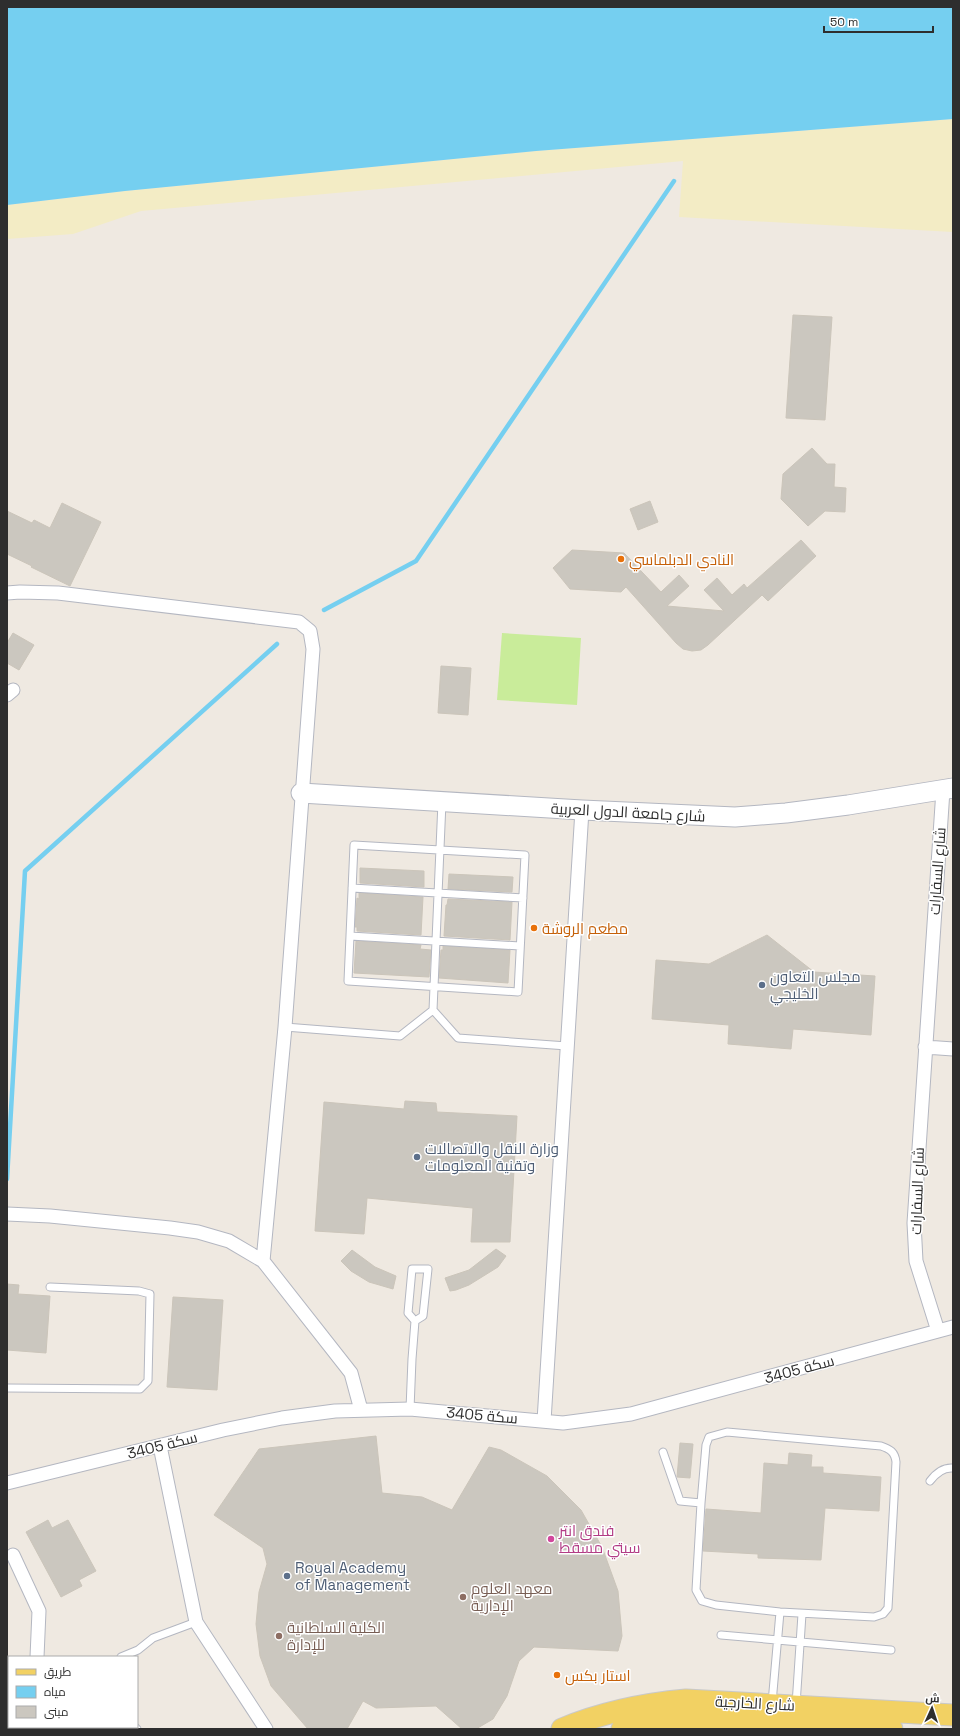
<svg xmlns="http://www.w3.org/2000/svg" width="960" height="1736" font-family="'Space Grotesk',Cairo,sans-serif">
<rect width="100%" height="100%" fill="#efe9e1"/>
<!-- sand -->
<path fill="#f3ecc5" d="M 953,119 L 953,232 L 679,217 L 683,161 L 141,211 L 73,234 L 7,239 L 7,205 L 125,191 L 536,151 Z"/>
<!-- pitch -->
<path fill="#c9ec9a" d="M 502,633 L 581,638 L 577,705 L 497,700 Z"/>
<!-- water -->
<path fill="#75cff0" d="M 7,7 L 953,7 L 953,119 L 536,151 L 125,191 L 7,205 Z"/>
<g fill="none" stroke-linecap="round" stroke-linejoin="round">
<!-- stream -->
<path stroke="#75cff0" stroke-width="4.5" d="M 324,610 L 416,561 L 674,181
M 7,1179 L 25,871 L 277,644"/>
</g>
<!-- building -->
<path fill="#cbc7bf" stroke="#cbc5ba" d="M 793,315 L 832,317 L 825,420 L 786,418 Z
M 812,448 L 827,464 L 835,464 L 834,487 L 846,488 L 845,512 L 825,511 L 808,526 L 781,499 L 783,474 Z
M 650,501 L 658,522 L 638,530 L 630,509 Z
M 62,503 L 101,522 L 70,586 L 31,567 L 32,566 L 7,554 L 7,511 L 32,523 L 34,520 L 50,528 Z
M 801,540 L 816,556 L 768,601 L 762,595 L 708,645 L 701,650 L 692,651 L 683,649 L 676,643 L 626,587 L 621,592 L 570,589 L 553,568 L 572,550 L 624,553 L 661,592 L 679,575 L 689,586 L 667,606 L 724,611 L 704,590 L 717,578 L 732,595 L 744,584 L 747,588 Z
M 13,633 L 34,645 L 19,670 L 7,663 L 7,643 Z
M 441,666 L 471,668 L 468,715 L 438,713 Z
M 360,868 L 424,871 L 424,887 L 360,883 Z
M 449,874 L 513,877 L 512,892 L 448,889 Z
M 359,893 L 423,897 L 421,935 L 357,931 L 357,927 L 355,927 L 357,898 L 359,899 Z
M 448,899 L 512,902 L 510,940 L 444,936 L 446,905 L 447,905 Z
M 767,935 L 814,972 L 875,976 L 871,1035 L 793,1029 L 791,1049 L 728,1044 L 729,1025 L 652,1019 L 656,960 L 709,964 Z
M 356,941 L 421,945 L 420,949 L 431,950 L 429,977 L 354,973 Z
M 443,946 L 510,950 L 508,983 L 439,978 L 441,950 L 443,950 Z
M 405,1101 L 436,1103 L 437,1112 L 517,1116 L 510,1242 L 471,1242 L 473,1208 L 367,1198 L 364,1234 L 315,1231 L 324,1102 L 404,1109 Z
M 496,1249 L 506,1256 L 498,1267 L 469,1285 L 456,1290 L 450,1291 L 445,1278 L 469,1270 Z
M 352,1250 L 375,1267 L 396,1276 L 393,1289 L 369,1282 L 351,1271 L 341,1261 Z
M 7,1284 L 19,1285 L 18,1294 L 50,1296 L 46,1353 L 7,1350 Z
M 173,1297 L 223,1300 L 217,1390 L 167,1387 Z
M 376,1436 L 382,1493 L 422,1497 L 452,1510 L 489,1447 L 501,1450 L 547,1476 L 581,1510 L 602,1547 L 618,1591 L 622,1636 L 618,1651 L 534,1647 L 519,1661 L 507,1696 L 493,1719 L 476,1729 L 462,1729 L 436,1706 L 376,1708 L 363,1701 L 347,1729 L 308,1729 L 271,1686 L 260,1656 L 256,1624 L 259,1592 L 267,1564 L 263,1548 L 214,1515 L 259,1449 Z
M 680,1443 L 693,1444 L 690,1478 L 677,1477 Z
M 789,1453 L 812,1455 L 811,1467 L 823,1467 L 823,1473 L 881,1477 L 879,1511 L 825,1508 L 821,1560 L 758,1558 L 758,1554 L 703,1551 L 706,1509 L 761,1513 L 764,1463 L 788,1465 Z
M 48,1520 L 52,1528 L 68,1520 L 96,1571 L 79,1580 L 82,1586 L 61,1597 L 26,1532 Z"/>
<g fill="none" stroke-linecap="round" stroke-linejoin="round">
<defs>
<path id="lane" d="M 442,802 L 433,1010 L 458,1038 L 567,1046
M 354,845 L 525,855 L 518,992 L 348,981 Z
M 352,888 L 523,898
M 350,936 L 520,946
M 285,1027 L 400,1036 L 433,1010
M 7,1388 L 140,1389 L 148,1381 L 150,1294 L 139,1291 L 50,1287
M 410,1409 L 412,1359 L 415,1321 L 423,1316 L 428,1269 L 412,1269 L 408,1313 L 415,1321
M 663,1452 L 680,1501 L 701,1503 L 696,1590 L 702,1601 L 716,1605 L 780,1612 L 874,1617 L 883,1614 L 888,1608 L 896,1462 C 895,1452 890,1449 881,1446 L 727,1432 L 709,1437 L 706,1445 L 701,1503
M 930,1481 C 936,1473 943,1467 953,1468
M 721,1635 L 891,1650
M 121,1657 L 138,1650 L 153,1638 L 196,1622
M 7,1672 L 9,1672
M 772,1703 L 780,1612
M 796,1705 L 802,1614
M 135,1727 L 137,1729
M 33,1729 L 33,1727"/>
<path id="street" d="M 7,593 L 20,592 L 58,593 L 299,622 L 310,631 L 313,649 L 285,1027 L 263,1261 L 351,1373 L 361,1410
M 7,695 L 13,690
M 925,1047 L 953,1049
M 7,1214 L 50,1216 L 170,1228 L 198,1232 L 229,1241 L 263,1261
M 938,1331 L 916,1261 L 914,1223 L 943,790
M 544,1421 L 582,810
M 160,1446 L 196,1622 L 266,1729
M 7,1483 L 223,1430 L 282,1418 L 335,1411 L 410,1409 L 563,1423 L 631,1414 L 953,1327
M 13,1555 L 39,1611 L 37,1657"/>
<path id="secondary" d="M 301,793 L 582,810 L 735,817 L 786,813 L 848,805 L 953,788"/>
<path id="primary" d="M 562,1729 C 603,1712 641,1704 686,1700 L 953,1715
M 622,1729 L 654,1723 L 686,1720 L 718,1720 L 892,1729"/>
</defs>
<!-- lane casing -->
<use href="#lane" stroke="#b4b7c1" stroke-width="9"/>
<!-- street casing -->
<use href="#street" stroke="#b4b7c1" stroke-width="15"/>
<!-- secondary casing -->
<use href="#secondary" stroke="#b4b7c1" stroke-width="21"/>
<!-- primary casing -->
<use href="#primary" stroke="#c9c9c9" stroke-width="23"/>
<!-- lane -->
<use href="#lane" stroke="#fff" stroke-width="7"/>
<!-- street -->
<use href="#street" stroke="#fff" stroke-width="13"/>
<!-- secondary -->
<use href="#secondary" stroke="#fff" stroke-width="19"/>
<!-- primary -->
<use href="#primary" stroke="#f2d163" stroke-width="21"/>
</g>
<!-- markers -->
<g fill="#e8710a" stroke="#fff" stroke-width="1.5">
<circle cx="621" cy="559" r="4"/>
<circle cx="534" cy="928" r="4"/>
<circle cx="557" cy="1675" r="4"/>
</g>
<g fill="#5c6f8a" stroke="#fff" stroke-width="1.5">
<circle cx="762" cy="985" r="4"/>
<circle cx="417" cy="1157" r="4"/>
<circle cx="287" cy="1576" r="4"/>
</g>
<circle fill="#d1479c" stroke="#fff" stroke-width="1.5" cx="551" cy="1539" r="4"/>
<g fill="#8d6e63" stroke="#fff" stroke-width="1.5">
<circle cx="463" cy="1597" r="4"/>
<circle cx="279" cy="1636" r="4"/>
</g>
<g text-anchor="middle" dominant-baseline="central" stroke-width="3" stroke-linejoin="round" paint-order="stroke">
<!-- food labels -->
<g font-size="15" fill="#c56008" stroke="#fff" text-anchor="start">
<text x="629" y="559">النادي الدبلماسي</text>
<text x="542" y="928">مطعم الروشة</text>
<text x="565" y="1675">استار بكس</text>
</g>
<!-- street labels -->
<g font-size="15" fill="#2e2e2e" stroke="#fff">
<text transform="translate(628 812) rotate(3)">شارع جامعة الدول العربية</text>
<text transform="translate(937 871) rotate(-86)">شارع السفارات</text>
<text transform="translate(917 1191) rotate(-88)">شارع السفارات</text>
<text transform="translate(799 1369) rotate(-15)">سكة 3405</text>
<text transform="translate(482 1415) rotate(5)">سكة 3405</text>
<text transform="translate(162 1445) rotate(-14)">سكة 3405</text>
<text transform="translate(755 1703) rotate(3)">شارع الخارجية</text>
</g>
<!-- service labels -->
<g font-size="15" fill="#4e5e75" stroke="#fff" text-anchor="start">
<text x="770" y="976">مجلس التعاون<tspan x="770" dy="17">الخليجي</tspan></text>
<text x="425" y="1148">وزارة النقل والاتصالات<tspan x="425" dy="17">وتقنية المعلومات</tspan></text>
<text x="295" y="1567">Royal Academy<tspan x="295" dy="17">of Management</tspan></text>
</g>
<!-- hotel labels -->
<g font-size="15" fill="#b23c85" stroke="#fff" text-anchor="start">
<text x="559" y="1530">فندق انتر<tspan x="559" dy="17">سيتي مسقط</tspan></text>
</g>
<!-- education labels -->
<g font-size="15" fill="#785e54" stroke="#fff" text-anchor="start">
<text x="471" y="1588">معهد العلوم<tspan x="471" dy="17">الإدارية</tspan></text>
<text x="287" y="1627">الكلية السلطانية<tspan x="287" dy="17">للإدارة</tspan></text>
</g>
</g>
<!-- border -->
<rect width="960" height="1736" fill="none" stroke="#2e2e2e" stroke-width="16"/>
<!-- legend -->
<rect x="8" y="1656" width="130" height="72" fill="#ffffff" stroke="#ababab"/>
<rect x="16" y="1669" width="20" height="6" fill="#f2d163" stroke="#ababab"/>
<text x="44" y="1676" font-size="12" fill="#2e2e2e">طريق</text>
<rect x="16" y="1686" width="20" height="12" fill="#75cff0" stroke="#ababab"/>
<text x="44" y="1696" font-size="12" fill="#2e2e2e">مياه</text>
<rect x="16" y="1706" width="20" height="12" fill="#cbc7bf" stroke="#ababab"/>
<text x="44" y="1716" font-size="12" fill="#2e2e2e">مبنى</text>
<!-- north arrow -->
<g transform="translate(932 1708) rotate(3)" stroke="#ffffff" stroke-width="3" paint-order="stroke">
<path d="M0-3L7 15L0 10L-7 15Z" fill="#2e2e2e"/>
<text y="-6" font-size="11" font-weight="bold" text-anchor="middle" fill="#2e2e2e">ش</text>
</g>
<!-- scale -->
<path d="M824 26v6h109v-6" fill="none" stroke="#2e2e2e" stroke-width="2"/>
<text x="830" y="26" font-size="12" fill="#2e2e2e" stroke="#ffffff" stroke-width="3" paint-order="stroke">50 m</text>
</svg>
